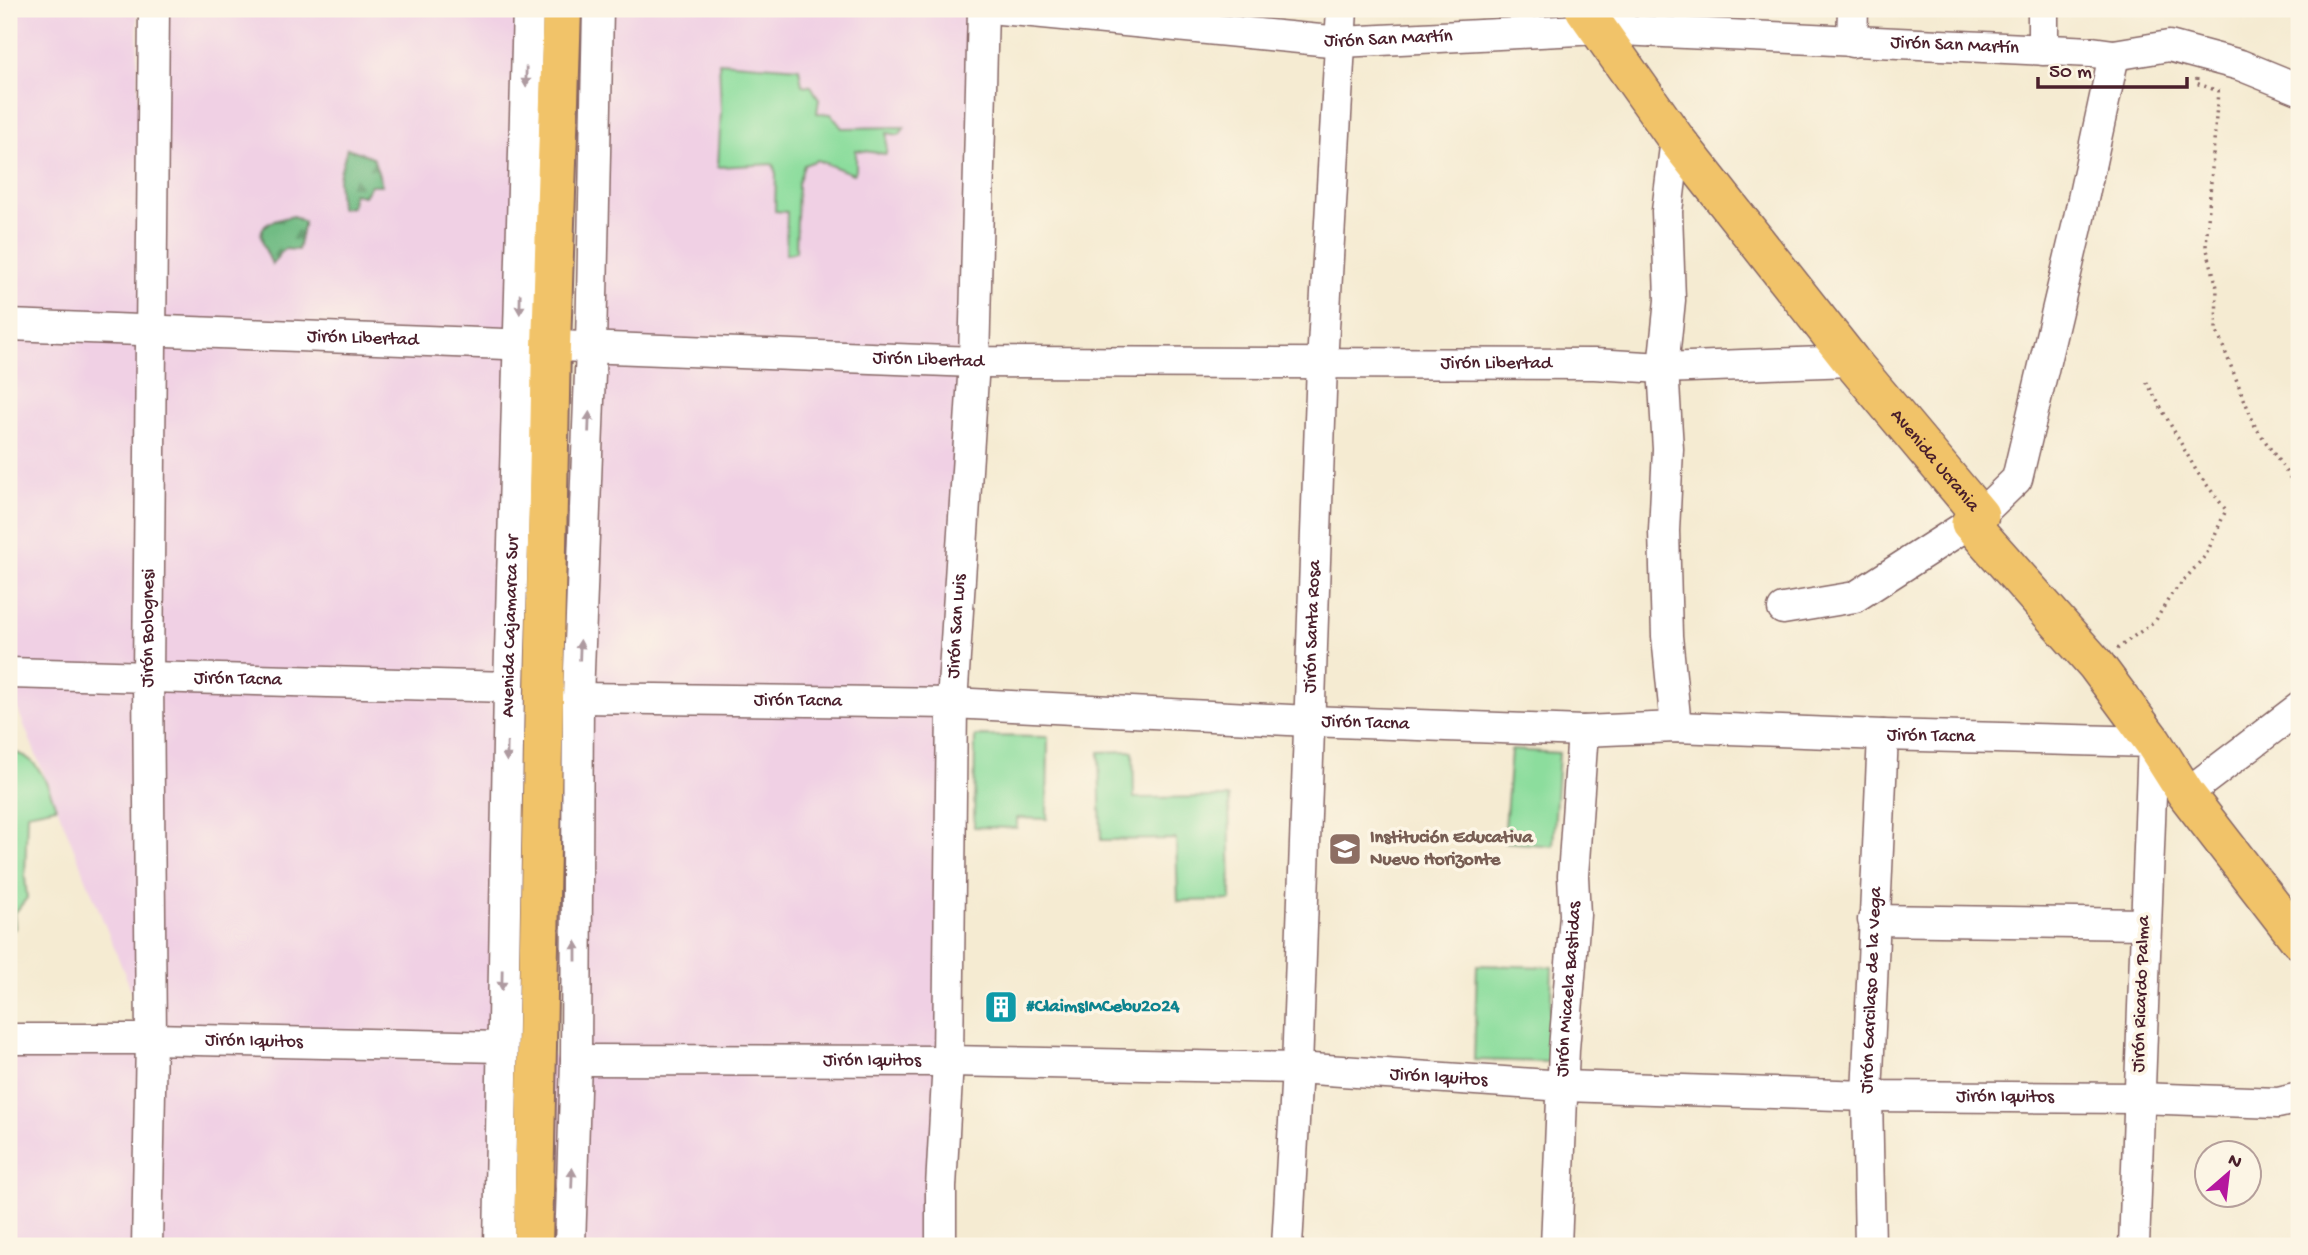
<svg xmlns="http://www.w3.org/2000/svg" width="2308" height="1255" font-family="'Gochi Hand',sans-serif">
<defs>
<pattern id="forest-firs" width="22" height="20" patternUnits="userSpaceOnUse" patternTransform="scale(1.75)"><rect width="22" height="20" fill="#71bc84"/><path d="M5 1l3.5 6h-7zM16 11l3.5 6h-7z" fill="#5f986c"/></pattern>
</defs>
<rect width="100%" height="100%" fill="#fcf5e5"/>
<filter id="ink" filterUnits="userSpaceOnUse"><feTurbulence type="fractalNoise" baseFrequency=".0143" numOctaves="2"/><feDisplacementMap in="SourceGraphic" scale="14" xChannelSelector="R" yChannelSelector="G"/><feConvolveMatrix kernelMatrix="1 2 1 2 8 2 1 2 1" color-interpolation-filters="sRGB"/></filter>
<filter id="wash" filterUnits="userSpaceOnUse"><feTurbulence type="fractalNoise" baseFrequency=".00686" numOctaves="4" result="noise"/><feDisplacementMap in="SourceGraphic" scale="28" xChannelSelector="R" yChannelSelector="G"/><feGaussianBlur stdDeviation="1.57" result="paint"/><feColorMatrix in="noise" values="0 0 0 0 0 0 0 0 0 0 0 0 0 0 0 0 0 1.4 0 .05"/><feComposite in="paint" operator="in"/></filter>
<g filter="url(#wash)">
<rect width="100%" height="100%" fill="#f5ebd2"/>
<!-- built -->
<path fill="#f0d0e4" d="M 9,9 L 137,9 L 150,985 L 157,9 L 527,9 L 501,1047 L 575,1059 L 602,9 L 973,9 L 938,1246 L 9,1246 L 9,1041 L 151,1039 L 9,688 Z"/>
<!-- green -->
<path fill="#8cdd9d" stroke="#6b7e64" stroke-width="2" d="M 719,62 L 799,68 L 802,85 L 811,86 L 819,99 L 817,113 L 831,114 L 842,128 L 905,127 L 899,135 L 887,133 L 886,154 L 856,150 L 856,170 L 853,174 L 817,160 L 804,165 L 798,184 L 796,252 L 786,254 L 787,212 L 775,211 L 776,174 L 773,164 L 718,167 L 721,111 Z
M 975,736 L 1048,737 L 1047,819 L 1017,818 L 1017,828 L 974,827 Z
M 1511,750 L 1559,753 L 1553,846 L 1504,842 Z
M 1133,751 L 1134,798 L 1229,797 L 1231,900 L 1178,901 L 1176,839 L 1101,840 L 1099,752 Z
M 9,752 C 37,753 48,784 56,807 L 27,813 L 25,877 L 27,898 L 14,914 L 15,928 L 9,933 Z
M 1477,965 L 1552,967 L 1549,1062 L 1474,1060 Z"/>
<!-- forest -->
<path fill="url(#forest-firs)" stroke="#5e6e58" stroke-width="2" d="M 347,148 L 373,157 L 382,185 L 371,185 L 364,196 L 353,193 L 352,207 L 340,208 L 338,180 Z
M 293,216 L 304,222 L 298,250 L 284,249 L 272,264 C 256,231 254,224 293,216 Z"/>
</g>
<g filter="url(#ink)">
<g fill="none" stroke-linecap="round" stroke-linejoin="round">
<defs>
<g id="minor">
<path id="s1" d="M 1000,9 L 1341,42 L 1599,29 L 2092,52 L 2114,55 L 2169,46 L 2240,65 L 2299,89"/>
<path d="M 2043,9 L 2043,50"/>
<path d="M 1852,42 L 1853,9"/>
<path id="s2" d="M 9,325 L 974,362 L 1594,364 L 1663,368 L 1851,361"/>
<path d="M 1980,515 L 2017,479 L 2077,227 L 2114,55"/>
<path d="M 1783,609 L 1855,597 L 1970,523"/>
<path id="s3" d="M 9,673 L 509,687"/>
<path id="s4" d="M 578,698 L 952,703 L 1309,721 L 1583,731 L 1676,727 L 1883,735 L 2153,742 L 2134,1246"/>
<path d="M 1676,727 L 1667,636 L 1664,531 L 1668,449 L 1663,368 L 1670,300 L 1667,211 L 1676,139"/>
<path d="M 2186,794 L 2299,708"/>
<path d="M 1873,920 L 2145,924"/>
<path id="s5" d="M 9,1039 L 151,1039 L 501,1047"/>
<path id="s6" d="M 576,1060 L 948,1061 L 1297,1068 L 1564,1086 L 1867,1096 L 2138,1098 L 2278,1103 L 2299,1098"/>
<path id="s7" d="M 147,1246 L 151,1039 L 148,677 L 154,9"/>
<path id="s8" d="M 499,1246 L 509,687 L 528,9"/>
<path d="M 570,1246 L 576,1060 L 578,698 L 591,346 L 598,9"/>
<path id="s9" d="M 941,1246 L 941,1187 L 948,1061 L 952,703 L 974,362 L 983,9"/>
<path id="s10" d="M 1287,1246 L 1297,1068 L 1322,364 L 1342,9"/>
<path id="s11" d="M 1556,1246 L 1564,1049 L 1575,915 L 1573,876 L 1583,731"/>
<path id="s12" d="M 1870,1246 L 1867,1096 L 1883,735"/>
</g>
<g id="major">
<path id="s13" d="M 1584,9 L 1676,139 L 1851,361 L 1980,515 L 1970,523 L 2096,665 L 2153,742 L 2186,794 L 2299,940"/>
</g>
<path id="highway" d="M 533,1246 L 551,346 L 562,9"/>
</defs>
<!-- minor casing -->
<use href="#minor" stroke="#866665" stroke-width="33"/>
<!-- major casing -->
<use href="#major" stroke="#866665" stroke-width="40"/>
<!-- highway casing -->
<use href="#highway" stroke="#866665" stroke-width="42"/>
<!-- path -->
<path stroke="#866665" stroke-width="3.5" stroke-dasharray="2 5" stroke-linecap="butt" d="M 2197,78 L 2196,83 L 2218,91 L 2206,246 L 2217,287 L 2216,329 L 2255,426 L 2299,491
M 2117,649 L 2156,620 L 2171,595 L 2206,555 L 2226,510 L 2197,472 L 2146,381"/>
<!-- minor -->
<use href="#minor" stroke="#fff" stroke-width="30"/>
<!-- major -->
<use href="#major" stroke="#f1c369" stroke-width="37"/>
<!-- highway -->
<use href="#highway" stroke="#f1c369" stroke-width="38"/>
</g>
<!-- one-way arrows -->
<defs><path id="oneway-solid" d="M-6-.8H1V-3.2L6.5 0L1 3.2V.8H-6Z" transform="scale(1.75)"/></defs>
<g fill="#ae9aa0">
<use href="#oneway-solid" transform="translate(526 77) rotate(91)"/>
<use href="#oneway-solid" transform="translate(520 304) rotate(91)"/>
<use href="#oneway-solid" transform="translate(589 422) rotate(-88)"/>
<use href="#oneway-solid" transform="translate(580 650) rotate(-88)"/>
<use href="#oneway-solid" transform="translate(507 752) rotate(91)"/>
<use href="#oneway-solid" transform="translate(576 951) rotate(-90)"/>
<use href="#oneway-solid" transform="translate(502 980) rotate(91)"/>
<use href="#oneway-solid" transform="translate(572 1178) rotate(-88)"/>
</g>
</g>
<!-- icons -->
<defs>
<symbol id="school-square" viewBox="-11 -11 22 22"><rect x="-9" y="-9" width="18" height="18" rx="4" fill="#8d6e63" stroke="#fcf5e5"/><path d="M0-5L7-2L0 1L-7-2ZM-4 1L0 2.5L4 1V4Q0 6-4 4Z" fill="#fff"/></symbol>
<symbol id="building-square" viewBox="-11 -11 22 22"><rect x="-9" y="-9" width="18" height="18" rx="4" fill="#0f9aa8" stroke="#fcf5e5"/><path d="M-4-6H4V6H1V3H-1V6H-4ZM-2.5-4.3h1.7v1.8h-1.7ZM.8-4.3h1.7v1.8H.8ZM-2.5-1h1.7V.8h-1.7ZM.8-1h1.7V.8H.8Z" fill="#fff"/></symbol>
</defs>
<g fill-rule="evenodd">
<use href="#school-square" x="1326" y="830" width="38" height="38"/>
<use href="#building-square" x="982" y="988" width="38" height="38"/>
</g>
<g text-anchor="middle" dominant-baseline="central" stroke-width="7" stroke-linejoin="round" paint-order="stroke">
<!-- street labels -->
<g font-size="19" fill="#4a1f2b" stroke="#fcf5e5">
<text stroke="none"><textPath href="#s1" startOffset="390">Jirón San Martín</textPath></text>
<text stroke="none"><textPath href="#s1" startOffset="957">Jirón San Martín</textPath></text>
<text stroke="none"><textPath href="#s2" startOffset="354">Jirón Libertad</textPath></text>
<text stroke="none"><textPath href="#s2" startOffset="920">Jirón Libertad</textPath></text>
<text stroke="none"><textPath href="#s2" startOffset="1488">Jirón Libertad</textPath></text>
<text stroke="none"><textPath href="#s13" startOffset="572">Avenida Ucrania</textPath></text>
<text stroke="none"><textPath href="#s8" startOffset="620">Avenida Cajamarca Sur</textPath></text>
<text stroke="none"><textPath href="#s9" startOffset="620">Jirón San Luis</textPath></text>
<text stroke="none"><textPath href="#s10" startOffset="620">Jirón Santa Rosa</textPath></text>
<text stroke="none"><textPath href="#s7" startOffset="618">Jirón Bolognesi</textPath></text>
<text stroke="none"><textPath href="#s3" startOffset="229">Jirón Tacna</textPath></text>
<text stroke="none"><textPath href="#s4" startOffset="220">Jirón Tacna</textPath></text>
<text stroke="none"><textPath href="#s4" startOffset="788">Jirón Tacna</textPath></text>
<text stroke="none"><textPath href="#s4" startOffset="1354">Jirón Tacna</textPath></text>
<text stroke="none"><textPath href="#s11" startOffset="257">Jirón Micaela Bastidas</textPath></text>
<text stroke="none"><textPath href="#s12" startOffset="256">Jirón Garcilaso de la Vega</textPath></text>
<text transform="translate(2142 994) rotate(-88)">Jirón Ricardo Palma</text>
<text stroke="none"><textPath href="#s5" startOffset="245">Jirón Iquitos</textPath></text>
<text stroke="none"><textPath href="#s6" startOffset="296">Jirón Iquitos</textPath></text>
<text stroke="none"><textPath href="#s6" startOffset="863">Jirón Iquitos</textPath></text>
<text stroke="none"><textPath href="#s6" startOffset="1430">Jirón Iquitos</textPath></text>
</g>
<!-- education labels -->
<g font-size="19" font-weight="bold" fill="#785e54" stroke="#fcf5e5" text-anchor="start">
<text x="1370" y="838">Institución Educativa<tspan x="1370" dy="22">Nuevo Horizonte</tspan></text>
</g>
<!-- culture labels -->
<g font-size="19" font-weight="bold" fill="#0d838f" stroke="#fcf5e5" text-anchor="start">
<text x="1026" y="1007">#ClaimsIMCebu2024</text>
</g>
</g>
<!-- margin -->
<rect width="2308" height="1255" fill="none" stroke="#fcf5e5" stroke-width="35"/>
<!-- north arrow -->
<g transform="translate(2228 1174) rotate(28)"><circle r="33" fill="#fcf5e5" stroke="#b59f9b" stroke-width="2"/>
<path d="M0-5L12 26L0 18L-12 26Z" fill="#b5179e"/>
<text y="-10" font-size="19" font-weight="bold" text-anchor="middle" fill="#4a1f2b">N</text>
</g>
<!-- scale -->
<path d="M2038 77v10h149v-10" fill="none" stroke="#4a1f2b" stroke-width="3.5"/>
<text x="2049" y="77" font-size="21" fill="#4a1f2b" stroke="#fcf5e5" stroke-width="5" paint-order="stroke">50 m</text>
</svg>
